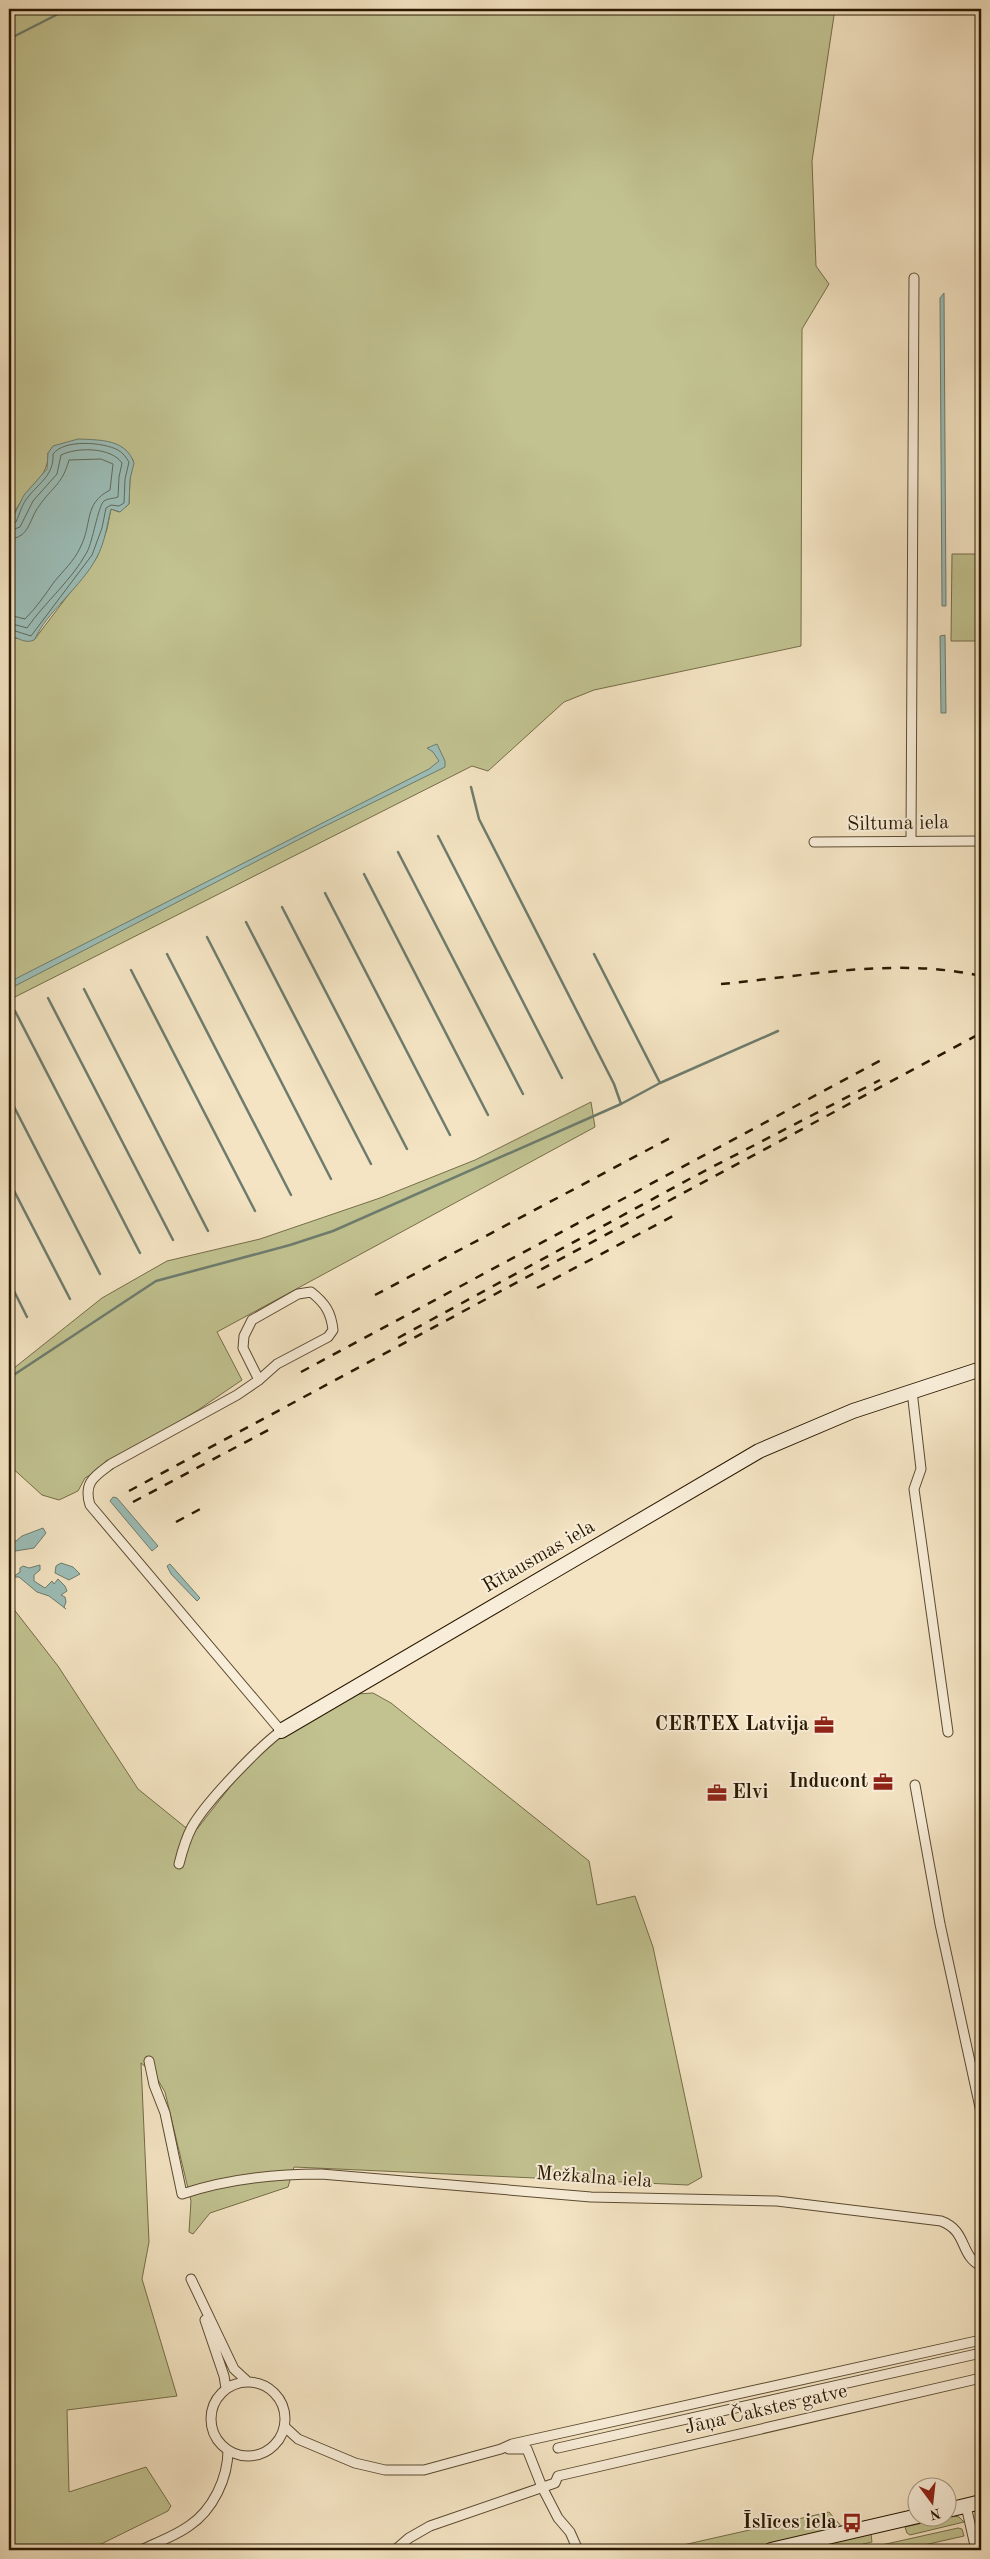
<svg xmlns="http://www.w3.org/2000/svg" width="990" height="2559" font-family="'Old Standard TT',serif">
<rect width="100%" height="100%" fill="#f4e4c3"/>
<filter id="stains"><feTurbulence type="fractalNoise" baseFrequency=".004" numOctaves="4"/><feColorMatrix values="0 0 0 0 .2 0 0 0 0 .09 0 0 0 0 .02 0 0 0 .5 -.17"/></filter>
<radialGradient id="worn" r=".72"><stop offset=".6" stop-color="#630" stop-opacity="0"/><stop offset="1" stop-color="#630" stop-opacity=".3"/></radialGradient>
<!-- green -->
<path fill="#c1c290" stroke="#756d48" d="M 9,9 L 835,9 L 812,161 L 816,266 L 829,284 L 802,329 L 801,646 L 594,690 L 564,702 L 488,771 L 472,766 L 9,1000 L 9,632 L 14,638 L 34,640 L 97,557 L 107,529 L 111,509 L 119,512 L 129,504 L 130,479 L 133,460 C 113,429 78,446 48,453 C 50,480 19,494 12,519 L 9,521 Z
M 952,554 L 981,554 L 981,641 L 951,641 Z
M 591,1102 L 595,1127 L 217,1332 L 242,1380 L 198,1410 L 85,1478 L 78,1491 L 59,1500 L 42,1495 L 9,1465 L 9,1372 L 102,1298 L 167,1261 L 260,1239 L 380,1198 L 475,1160 Z
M 9,1603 L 58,1666 L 138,1789 L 185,1827 L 197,1829 L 233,1783 L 270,1744 L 357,1694 L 373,1693 L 391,1703 L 589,1861 L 597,1905 L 635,1896 L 653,1947 L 702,2177 L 688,2185 L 294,2167 L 288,2187 L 210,2213 L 193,2234 L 189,2232 L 191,2201 L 165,2092 L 155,2075 L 141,2063 L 149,2242 L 142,2279 L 177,2396 L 67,2410 L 69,2492 L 146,2467 L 171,2506 L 168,2511 L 89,2550 L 9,2550 Z
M 829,2512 L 842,2527 L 746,2550 L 661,2550 Z
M 954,2516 L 959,2517 L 964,2522 L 910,2535 L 907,2533 L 905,2527 Z
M 958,2528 L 962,2529 L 964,2536 L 902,2550 L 859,2550 Z
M 871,2534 L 872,2542 L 838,2550 L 803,2550 Z"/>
<!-- water -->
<path fill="#9cbeb8" stroke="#6e7c6e" d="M 944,293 L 946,606 L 942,606 L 940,298 Z
M 78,439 C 100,440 126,439 134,463 L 130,479 L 129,504 L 120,512 L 111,509 C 107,525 105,542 97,557 C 82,586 46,613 35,639 C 28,645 14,638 9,632 L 9,521 L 12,519 L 24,495 L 47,469 L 48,453 L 53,446 Z
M 945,635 L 946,713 L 941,713 L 940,636 Z
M 437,744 L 445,761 L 445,767 L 319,829 L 9,989 L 9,983 L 17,978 L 429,769 L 439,761 L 433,752 L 427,748 Z
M 113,1497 L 117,1498 L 158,1546 L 152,1551 L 110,1501 Z
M 43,1528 L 46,1533 L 34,1548 L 9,1552 L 9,1540 L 16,1541 L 22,1536 Z
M 61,1563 L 73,1567 L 80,1574 L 69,1580 L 55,1573 L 56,1566 Z
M 170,1564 L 200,1598 L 197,1601 L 171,1574 L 167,1566 Z
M 40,1565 L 40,1570 L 34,1575 L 34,1581 L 45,1588 L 52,1581 L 54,1584 L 58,1579 L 65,1586 L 67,1591 L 61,1595 L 65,1597 L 66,1602 L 64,1607 L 66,1609 L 49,1596 L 37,1592 L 19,1577 L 13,1577 L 20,1572 L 20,1568 L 23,1566 L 29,1568 Z"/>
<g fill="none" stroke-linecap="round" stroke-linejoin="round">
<!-- shore -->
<path stroke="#626b5c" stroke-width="1" d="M 9,525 L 16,522 C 20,513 22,504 28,497 C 40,482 54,475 53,454 C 64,439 103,442 118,450 C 123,453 126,457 129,462 L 125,479 L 124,503 L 119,506 L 111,505 L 106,508 L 102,528 L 92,555 L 31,636 L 9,629
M 9,531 L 20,527 L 33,501 L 57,474 L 61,455 C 77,447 111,447 122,463 L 119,477 L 118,497 C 113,499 108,498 104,501 C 98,506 93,541 87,552 C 72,580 45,602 27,628 L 9,623
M 9,539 C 30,538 29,519 39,506 C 53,486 62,485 69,460 L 101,459 L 113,464 L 110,490 C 83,504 93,523 80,548 C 74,561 63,571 54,582 C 45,595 36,608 25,619 L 9,615"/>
<!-- stream -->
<path stroke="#6e7c6e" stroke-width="2.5" d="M 9,39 L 68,9
M 471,787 L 479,819 L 614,1084 L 621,1104
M 438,836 L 562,1078
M 398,852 L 523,1094
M 364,874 L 488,1115
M 325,893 L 450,1135
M 282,907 L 407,1149
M 246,922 L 371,1164
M 207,937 L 331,1179
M 167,954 L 291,1195
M 594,954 L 660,1083
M 131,970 L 255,1211
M 84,989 L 208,1231
M 48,998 L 173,1240
M 15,1011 L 140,1253
M 9,1097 L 100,1274
M 9,1181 L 70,1299
M 9,1281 L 27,1317
M 9,1378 L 156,1281 L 290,1245 L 333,1231 L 621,1104 L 660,1083 L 778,1031"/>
<defs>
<path id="street" d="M 911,841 L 914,278
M 814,842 L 981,841
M 912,1391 L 921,1469 L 914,1489 L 948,1732
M 915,1785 L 940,1924 L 981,2112
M 179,1864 C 182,1852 186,1838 192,1827 C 206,1802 258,1748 281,1731 L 90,1505 C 83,1482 95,1476 111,1464 L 237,1395 L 259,1380 L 277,1364 L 328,1337 L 333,1330 C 331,1312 325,1303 311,1292 L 298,1294 L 252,1320 L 244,1336 L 243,1348 L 259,1380
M 149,2061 L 154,2085 L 165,2113 L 182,2194 C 227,2179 275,2174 321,2174 L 591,2197 L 777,2201 L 941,2221 C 968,2231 959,2255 981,2266
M 191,2279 L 234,2369 L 247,2381
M 205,2320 L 224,2376 L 226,2388
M211 2419a37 37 0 1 1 74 0a37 37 0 1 1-74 0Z
M 285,2427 L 298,2439 L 355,2463 L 385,2470 L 424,2470 L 501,2449 L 512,2444 L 981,2340
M 558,2448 L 981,2353
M 509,2449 L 527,2449 L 542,2487 L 558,2518 L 570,2532 L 578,2550
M 966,2506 L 976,2550
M 141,2550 C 156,2543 175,2536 189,2526 C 213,2510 228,2478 228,2450
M 395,2550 L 409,2538 L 430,2526 L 555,2483 L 558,2476 L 981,2378"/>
<path id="secondary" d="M 281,1731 L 759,1451 L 853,1411 L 981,1369
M 948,2510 L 981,2502
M 771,2550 L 918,2516"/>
</defs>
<!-- street casing -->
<use href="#street" stroke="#5c4b31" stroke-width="11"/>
<!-- secondary casing -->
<use href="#secondary" stroke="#291800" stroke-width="16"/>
<!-- street -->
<use href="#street" stroke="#f8edd8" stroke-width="9"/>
<!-- secondary -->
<use href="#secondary" stroke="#f8edd8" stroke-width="14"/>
<!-- rail -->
<path stroke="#291800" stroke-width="2.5" stroke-dasharray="9 9" stroke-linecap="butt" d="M 721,984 C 807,976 896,957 981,976
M 537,1288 L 673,1216
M 375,1295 L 670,1138
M 398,1338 L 693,1177 L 880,1080
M 301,1372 L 885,1058
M 129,1491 L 981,1033
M 133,1502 L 272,1428
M 176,1522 L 204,1507"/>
</g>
<!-- icons -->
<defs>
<symbol id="office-bare" viewBox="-9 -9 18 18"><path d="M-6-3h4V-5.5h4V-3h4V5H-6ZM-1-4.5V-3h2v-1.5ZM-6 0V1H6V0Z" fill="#8f2418" stroke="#f8edd8" stroke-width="2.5" paint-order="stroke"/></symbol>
<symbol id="bus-bare" viewBox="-9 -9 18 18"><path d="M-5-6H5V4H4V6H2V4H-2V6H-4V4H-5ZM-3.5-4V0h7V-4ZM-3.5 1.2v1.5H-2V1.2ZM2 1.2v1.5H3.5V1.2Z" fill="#8f2418" stroke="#f8edd8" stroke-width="2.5" paint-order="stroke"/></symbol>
</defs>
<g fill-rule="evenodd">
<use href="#office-bare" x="810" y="1711" width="28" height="28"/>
<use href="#office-bare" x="869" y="1768" width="28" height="28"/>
<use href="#office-bare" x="703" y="1779" width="28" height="28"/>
<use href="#bus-bare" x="838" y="2509" width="28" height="28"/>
</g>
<g text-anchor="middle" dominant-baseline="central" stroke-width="4" stroke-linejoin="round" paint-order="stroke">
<!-- street labels -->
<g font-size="20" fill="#291800" stroke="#f8edd8">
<text transform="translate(898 824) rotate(-1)">Siltuma iela</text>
<text transform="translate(539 1557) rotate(-30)">Rītausmas iela</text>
<text transform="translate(594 2178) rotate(4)">Mežkalna iela</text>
<text transform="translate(766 2410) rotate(-13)">Jāņa Čakstes gatve</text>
</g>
<!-- poi labels -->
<g font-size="20" font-weight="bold" fill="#291800" stroke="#f8edd8" text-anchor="end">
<text x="809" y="1725">CERTEX Latvija</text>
<text x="868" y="1782">Inducont</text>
<text x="732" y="1793" text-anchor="start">Elvi</text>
<text x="837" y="2523">Īslīces iela</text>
</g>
</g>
<!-- margin -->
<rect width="990" height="2559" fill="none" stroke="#f4e4c3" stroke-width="30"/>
<rect x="10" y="10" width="970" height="2539" fill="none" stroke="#291800" stroke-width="2.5"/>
<rect x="15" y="15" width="960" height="2529" fill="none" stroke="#291800"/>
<!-- north arrow -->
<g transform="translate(932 2502) rotate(165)"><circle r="24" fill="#f8edd8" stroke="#a59882"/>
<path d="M0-4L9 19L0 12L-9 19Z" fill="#8f2418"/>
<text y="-8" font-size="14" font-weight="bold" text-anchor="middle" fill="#291800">N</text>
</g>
<rect width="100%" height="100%" filter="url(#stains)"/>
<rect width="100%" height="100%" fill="url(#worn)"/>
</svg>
